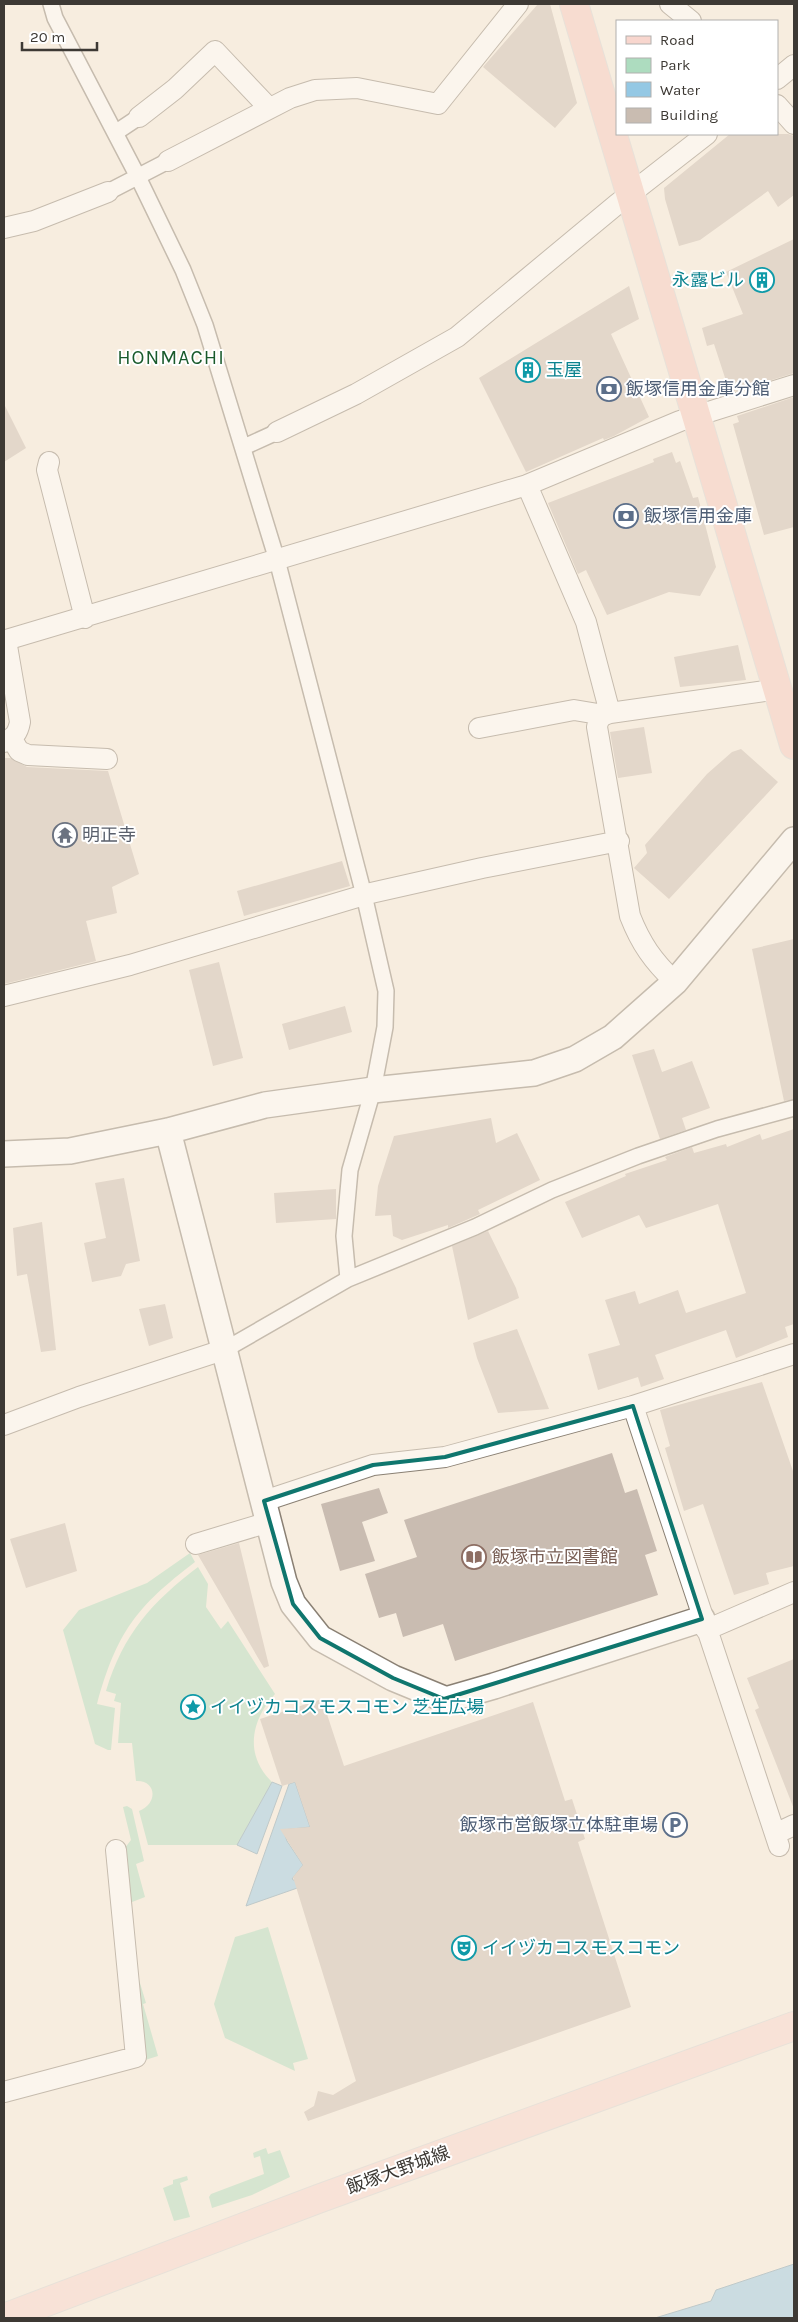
<svg xmlns="http://www.w3.org/2000/svg" width="798" height="2322" font-family="Karla,'Noto Sans JP',sans-serif">
<rect width="100%" height="100%" fill="#f7eddf"/>
<!-- green -->
<path fill="#addcbf" d="M 190,1553 L 195,1562 C 136,1607 117,1632 97,1704 L 115,1708 L 111,1750 L 108,1750 L 95,1744 L 63,1630 L 79,1610 L 147,1583 Z
M 198,1567 L 208,1584 L 206,1607 L 221,1629 L 228,1621 L 275,1694 C 251,1720 244,1755 272,1782 L 237,1845 L 148,1845 L 139,1811 C 158,1804 157,1780 136,1781 L 132,1743 L 118,1743 L 121,1703 L 114,1701 L 116,1694 L 106,1691 C 123,1634 152,1602 198,1567 Z
M 127,1806 L 132,1809 L 144,1861 L 136,1864 L 145,1897 L 127,1904 L 121,1853 L 131,1840 L 123,1807 Z
M 268,1927 L 308,2059 L 293,2063 L 295,2071 L 225,2038 L 214,2004 L 235,1937 Z
M 134,1963 L 146,2003 L 143,2004 L 158,2056 L 142,2061 Z
M 266,2148 L 268,2154 L 280,2150 L 290,2177 L 252,2195 L 212,2208 L 209,2197 L 211,2194 L 264,2174 L 260,2156 L 254,2158 L 253,2153 Z
M 187,2176 L 188,2180 L 180,2183 L 190,2217 L 174,2221 L 163,2188 L 173,2184 L 173,2180 Z"/>
<!-- water -->
<path fill="#94c8e4" stroke="#7a9daf" d="M 272,1782 L 282,1786 L 257,1854 L 237,1845 Z
M 295,1782 L 310,1827 L 283,1830 L 287,1841 L 303,1865 L 292,1879 L 303,1886 L 246,1906 L 289,1784 Z
M 794,2264 L 794,2318 L 655,2318 L 711,2301 L 716,2290 Z"/>
<!-- building -->
<path fill="#c9bcb1" d="M 538,4 L 550,4 L 577,103 L 555,128 L 483,67 Z
M 730,134 L 788,134 L 794,136 L 794,195 L 778,207 L 768,191 L 700,240 L 679,246 L 665,199 L 664,188 Z
M 794,239 L 794,373 L 730,393 L 714,344 L 707,346 L 702,328 L 743,314 L 726,272 Z
M 629,286 L 639,319 L 611,334 L 649,417 L 614,436 L 604,440 L 603,438 L 526,472 L 479,378 Z
M 794,397 L 794,527 L 764,535 L 733,424 L 739,422 L 737,416 Z
M 4,404 L 26,448 L 4,462 Z
M 672,452 L 676,463 L 680,461 L 693,498 L 698,497 L 716,567 L 700,596 L 669,592 L 607,615 L 586,570 L 578,574 L 548,503 L 654,462 L 653,459 Z
M 738,645 L 746,680 L 680,687 L 674,657 Z
M 644,727 L 652,773 L 618,778 L 610,732 Z
M 741,749 L 778,782 L 669,899 L 634,868 L 647,853 L 645,845 L 707,774 L 732,752 Z
M 4,758 L 10,758 L 27,767 L 108,771 L 139,874 L 112,887 L 117,913 L 86,921 L 96,961 L 4,984 Z
M 342,861 L 350,886 L 244,916 L 237,891 Z
M 794,939 L 794,1099 L 784,1101 L 752,949 Z
M 219,962 L 243,1058 L 213,1066 L 189,970 Z
M 345,1006 L 352,1032 L 289,1050 L 282,1024 Z
M 654,1049 L 662,1072 L 692,1061 L 710,1108 L 682,1118 L 686,1130 L 660,1139 L 632,1055 Z
M 491,1118 L 496,1143 L 517,1133 L 540,1180 L 478,1210 L 480,1214 L 448,1228 L 448,1225 L 402,1240 L 393,1236 L 391,1215 L 375,1216 L 378,1186 L 394,1136 Z
M 794,1129 L 794,1324 L 785,1327 L 788,1337 L 736,1358 L 726,1330 L 655,1355 L 664,1379 L 641,1387 L 638,1377 L 598,1390 L 588,1354 L 620,1345 L 605,1300 L 635,1291 L 639,1304 L 678,1290 L 686,1313 L 746,1293 L 718,1204 L 646,1228 L 639,1215 L 582,1238 L 565,1202 L 626,1176 L 625,1174 L 667,1160 L 665,1157 L 692,1147 L 694,1153 L 726,1144 L 727,1147 L 760,1134 L 762,1140 Z
M 124,1178 L 140,1261 L 126,1264 L 121,1276 L 92,1282 L 84,1243 L 106,1238 L 95,1183 Z
M 336,1189 L 336,1219 L 276,1223 L 274,1193 Z
M 42,1222 L 56,1350 L 41,1352 L 27,1274 L 17,1276 L 13,1228 Z
M 488,1231 L 516,1288 L 519,1298 L 468,1320 L 452,1246 Z
M 165,1304 L 173,1338 L 149,1346 L 139,1309 Z
M 517,1329 L 549,1409 L 498,1413 L 477,1358 L 473,1343 Z
M 762,1382 L 794,1474 L 794,1566 L 766,1573 L 769,1584 L 734,1595 L 703,1504 L 684,1511 L 665,1448 L 670,1446 L 660,1410 Z
M 612,1453 L 625,1493 L 637,1489 L 657,1551 L 645,1555 L 658,1595 L 455,1661 L 443,1624 L 403,1637 L 396,1613 L 379,1618 L 365,1574 L 417,1557 L 404,1520 Z
M 379,1488 L 388,1513 L 362,1522 L 375,1561 L 340,1571 L 321,1504 Z
M 65,1523 L 77,1571 L 26,1588 L 10,1539 Z
M 239,1543 L 269,1666 L 264,1668 L 198,1555 Z
M 794,1659 L 794,1809 L 755,1710 L 759,1708 L 747,1678 Z
M 322,1699 L 344,1766 L 533,1702 L 565,1801 L 572,1799 L 585,1839 L 578,1842 L 631,2007 L 308,2121 L 304,2112 L 314,2106 L 318,2091 L 333,2095 L 356,2081 L 293,1877 L 303,1865 L 280,1829 L 310,1827 L 295,1782 L 282,1786 L 260,1719 Z"/>
<g fill="none" stroke-linecap="round" stroke-linejoin="round">
<defs>
<path id="pedestrian" d="M 51,4 L 55,18 L 138,177 L 183,270 L 205,325 L 277,560 L 364,895 L 386,991 L 385,1027 L 373,1090 L 350,1170 L 344,1236 L 348,1279
M 115,133 L 139,117
M 108,192 L 168,161
M 244,447 L 277,432
M 226,1349 L 348,1279 L 475,1227 L 552,1190 L 638,1156 L 717,1129 L 794,1108"/>
<path id="minor" d="M 670,4 L 691,21
M 777,79 L 794,65
M 777,105 L 794,124
M 139,117 L 175,89 L 215,51 L 269,108
M 168,161 L 290,98 L 315,90 L 357,88 L 438,104 L 518,4
M 4,228 L 34,221 L 108,192
M 277,432 L 356,394 L 457,337 L 616,205 L 707,134
M 49,462 L 47,470 L 85,618
M 527,485 L 586,622 L 610,713
M 479,728 L 574,710 L 604,715
M 12,739 L 19,751 L 28,755 L 107,759
M 4,742 C 14,738 18,733 20,722 L 6,640 L 527,485 L 680,421 L 794,385
M 675,982 C 653,961 641,944 630,916 L 597,727 C 598,719 602,715 610,713 L 779,689
M 4,996 L 130,965 L 371,893 L 482,868 L 619,841
M 633,1406 L 779,1846
M 4,1425 L 79,1397 L 226,1349
M 264,1501 L 373,1465 L 445,1457 L 633,1406 L 794,1354
M 196,1544 L 269,1522
M 706,1630 L 794,1592
M 775,1834 L 794,1825
M 4,2092 L 136,2057 L 116,1850"/>
<path id="tertiary" d="M 168,1131 L 284,1582 L 293,1604 L 320,1638 L 393,1678 L 444,1699 L 449,1699 L 494,1686 L 702,1619
M 4,1154 L 70,1151 L 168,1131 L 265,1105 L 373,1090 L 534,1073 L 575,1059 L 613,1037 L 675,982 L 794,840"/>
<path id="primary" d="M 4,2318 L 318,2199 L 794,2026"/>
<path id="trunk" d="M 574,4 L 794,745"/>
</defs>
<!-- pedestrian casing -->
<use href="#pedestrian" stroke="#8a8074" stroke-width="18"/>
<!-- minor casing -->
<use href="#minor" stroke="#8a8074" stroke-width="22"/>
<!-- tertiary casing -->
<use href="#tertiary" stroke="#8a8074" stroke-width="28"/>
<!-- primary casing -->
<use href="#primary" stroke="#d4d3d2" stroke-width="30"/>
<!-- trunk casing -->
<use href="#trunk" stroke="#d4d3d2" stroke-width="30"/>
<!-- pedestrian -->
<use href="#pedestrian" stroke="#fff" stroke-width="15"/>
<!-- minor -->
<use href="#minor" stroke="#fff" stroke-width="20"/>
<!-- tertiary -->
<use href="#tertiary" stroke="#fff" stroke-width="25"/>
<!-- primary -->
<use href="#primary" stroke="#f8d6ce" stroke-width="28"/>
<!-- trunk -->
<use href="#trunk" stroke="#f6c8be" stroke-width="28"/>
</g>
<!-- marked area -->
<path d="M0 0H798V2322H0ZM 633,1406 L 702,1619 L 444,1699 L 393,1678 L 320,1638 L 293,1604 L 264,1501 L 373,1465 L 445,1457 Z" fill="#f7eddf" fill-opacity=".55" fill-rule="evenodd"/>
<path fill="none" stroke="#0f766e" stroke-width="4" stroke-linejoin="round" d="M 633,1406 L 702,1619 L 444,1699 L 393,1678 L 320,1638 L 293,1604 L 264,1501 L 373,1465 L 445,1457 Z"/>
<!-- icons -->
<defs>
<symbol id="building-ring" viewBox="-11 -11 22 22"><circle r="9.5" fill="#fff" stroke="#0f9aa8" stroke-width="1.5"/><path d="M-4-6H4V6H1V3H-1V6H-4ZM-2.5-4.3h1.7v1.8h-1.7ZM.8-4.3h1.7v1.8H.8ZM-2.5-1h1.7V.8h-1.7ZM.8-1h1.7V.8H.8Z" fill="#0f9aa8"/></symbol>
<symbol id="bank-ring" viewBox="-11 -11 22 22"><circle r="9.5" fill="#fff" stroke="#5c6f8a" stroke-width="1.5"/><path d="M-6-4H6V4H-6ZM0-2.3a2.3 2.3 0 1 0 0 4.6a2.3 2.3 0 1 0 0-4.6Z" fill="#5c6f8a"/></symbol>
<symbol id="temple-ring" viewBox="-11 -11 22 22"><circle r="9.5" fill="#fff" stroke="#6b7280" stroke-width="1.5"/><path d="M0-6L5-2H3V0L6.5 2.5H4V6H1.5V3h-3V6H-4V2.5H-6.5L-3 0V-2H-5Z" fill="#6b7280"/></symbol>
<symbol id="library-ring" viewBox="-11 -11 22 22"><circle r="9.5" fill="#fff" stroke="#8d6e63" stroke-width="1.5"/><path d="M-6-4Q-3-5.5-.7-3.5V5Q-3 3-6 4ZM6-4Q3-5.5 .7-3.5V5Q3 3 6 4Z" fill="#8d6e63"/></symbol>
<symbol id="sight-ring" viewBox="-11 -11 22 22"><circle r="9.5" fill="#fff" stroke="#0f9aa8" stroke-width="1.5"/><path d="M0-6L1.8-2.2L6-1.7L2.9 1.2L3.7 5.4L0 3.3L-3.7 5.4L-2.9 1.2L-6-1.7L-1.8-2.2Z" fill="#0f9aa8"/></symbol>
<symbol id="parking-ring" viewBox="-11 -11 22 22"><circle r="9.5" fill="#fff" stroke="#5c6f8a" stroke-width="1.5"/><path d="M-3.5-5.5H1a3.5 3.5 0 0 1 0 7H-1V5.5H-3.5ZM-1-3.4V-.6H.8a1.4 1.4 0 0 0 0-2.8Z" fill="#5c6f8a"/></symbol>
<symbol id="theatre-ring" viewBox="-11 -11 22 22"><circle r="9.5" fill="#fff" stroke="#0f9aa8" stroke-width="1.5"/><path d="M-5-5.5Q0-4 5-5.5V0Q5 5 0 6Q-5 5-5 0ZM-3.3-2.5H-1v1.5H-3.3ZM1-2.5H3.3v1.5H1ZM-2.8 1Q0 5.5 2.8 1Z" fill="#0f9aa8"/></symbol>
</defs>
<g fill-rule="evenodd">
<use href="#building-ring" x="748" y="266" width="28" height="28"/>
<use href="#building-ring" x="514" y="356" width="28" height="28"/>
<use href="#bank-ring" x="595" y="375" width="28" height="28"/>
<use href="#bank-ring" x="612" y="502" width="28" height="28"/>
<use href="#temple-ring" x="51" y="821" width="28" height="28"/>
<use href="#library-ring" x="460" y="1543" width="28" height="28"/>
<use href="#sight-ring" x="179" y="1693" width="28" height="28"/>
<use href="#parking-ring" x="661" y="1811" width="28" height="28"/>
<use href="#theatre-ring" x="450" y="1934" width="28" height="28"/>
</g>
<g text-anchor="middle" dominant-baseline="central" stroke-width="4" stroke-linejoin="round" paint-order="stroke">
<!-- culture labels -->
<g font-size="18" fill="#0d838f" stroke="#fff" text-anchor="start">
<text x="744" y="280" text-anchor="end">永露ビル</text>
<text x="546" y="370">玉屋</text>
<text x="210" y="1707">イイヅカコスモスコモン 芝生広場</text>
<text x="482" y="1948">イイヅカコスモスコモン</text>
</g>
<!-- service labels -->
<g font-size="18" fill="#4e5e75" stroke="#fff" text-anchor="start">
<text x="626" y="389">飯塚信用金庫分館</text>
<text x="644" y="516">飯塚信用金庫</text>
<text x="658" y="1825" text-anchor="end">飯塚市営飯塚立体駐車場</text>
</g>
<!-- worship labels -->
<g font-size="18" fill="#5b616d" stroke="#fff" text-anchor="start">
<text x="82" y="835">明正寺</text>
</g>
<!-- education labels -->
<g font-size="18" fill="#785e54" stroke="#fff" text-anchor="start">
<text x="492" y="1557">飯塚市立図書館</text>
</g>
<!-- street labels -->
<g font-size="18" fill="#3d3934" stroke="#fff">
<text transform="translate(398 2170) rotate(-20)">飯塚大野城線</text>
</g>
<!-- quarter labels -->
<g font-size="20" letter-spacing="1" fill="#195a2b" stroke="#fff">
<text x="171" y="357">HONMACHI</text>
</g>
</g>
<!-- border -->
<rect width="798" height="2322" fill="none" stroke="#3d3934" stroke-width="10"/>
<!-- legend -->
<rect x="616" y="20" width="162" height="115" fill="#ffffff" stroke="#b1b0ae"/>
<rect x="626" y="36" width="25" height="8" fill="#f8d6ce" stroke="#b1b0ae"/>
<text x="660" y="45" font-size="15" fill="#3d3934">Road</text>
<rect x="626" y="58" width="25" height="15" fill="#addcbf" stroke="#b1b0ae"/>
<text x="660" y="70" font-size="15" fill="#3d3934">Park</text>
<rect x="626" y="82" width="25" height="15" fill="#94c8e4" stroke="#b1b0ae"/>
<text x="660" y="95" font-size="15" fill="#3d3934">Water</text>
<rect x="626" y="108" width="25" height="15" fill="#c9bcb1" stroke="#b1b0ae"/>
<text x="660" y="120" font-size="15" fill="#3d3934">Building</text>
<!-- scale -->
<path d="M22 42v8h75v-8" fill="none" stroke="#3d3934" stroke-width="2.5"/>
<text x="30" y="42" font-size="15" fill="#3d3934" stroke="#ffffff" stroke-width="4" paint-order="stroke">20 m</text>
</svg>
